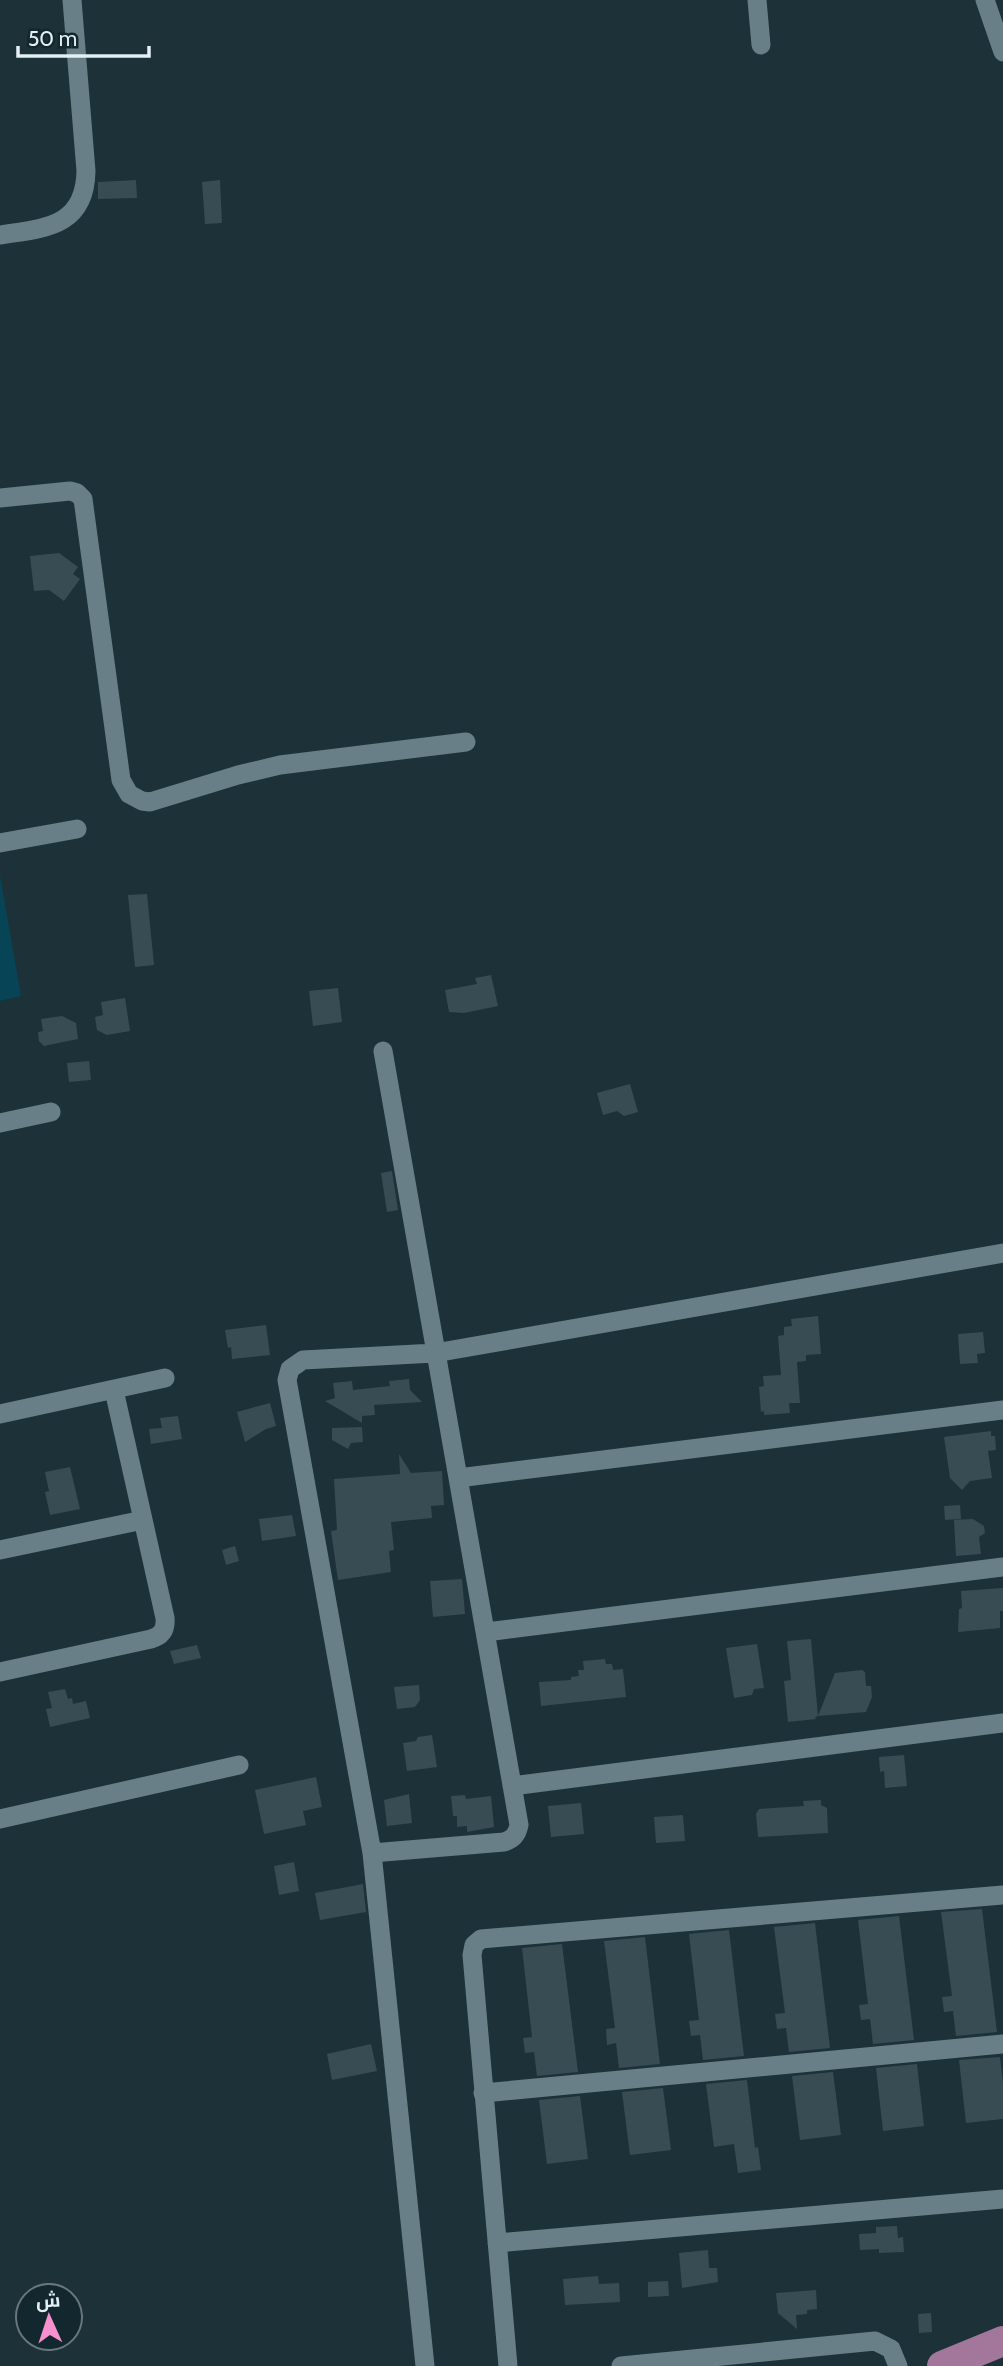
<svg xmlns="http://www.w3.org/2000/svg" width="1003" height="2366" font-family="Cabin,Cairo,sans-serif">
<rect width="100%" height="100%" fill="#1d3138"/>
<!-- green -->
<path fill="#074455" d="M 0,875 L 21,996 L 0,1001 Z"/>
<!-- building -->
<path fill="#384c54" d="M 136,180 L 137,198 L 98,199 L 98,182 Z
M 220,180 L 222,223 L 205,224 L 202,182 Z
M 59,553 L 78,567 L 73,574 L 80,579 L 64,601 L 49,590 L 34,591 L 30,556 Z
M 147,894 L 154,965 L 135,967 L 128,895 Z
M 491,975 L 498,1006 L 464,1013 L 449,1012 L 445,990 L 477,984 L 475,978 Z
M 338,988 L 342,1022 L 313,1026 L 309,991 Z
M 125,998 L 130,1031 L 107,1035 L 97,1030 L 95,1017 L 103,1015 L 101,1002 Z
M 62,1016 L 76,1023 L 78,1039 L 44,1046 L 39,1041 L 38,1032 L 43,1031 L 41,1019 Z
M 89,1061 L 91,1080 L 69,1082 L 67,1063 Z
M 630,1084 L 638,1112 L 624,1116 L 617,1111 L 603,1115 L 597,1093 Z
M 392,1171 L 398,1210 L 387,1212 L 381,1173 Z
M 818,1316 L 821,1354 L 806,1355 L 806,1361 L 797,1362 L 800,1403 L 789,1403 L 790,1413 L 764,1415 L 764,1411 L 761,1412 L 759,1387 L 764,1386 L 763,1376 L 781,1375 L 778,1336 L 784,1335 L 784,1327 L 792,1326 L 791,1319 Z
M 266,1325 L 270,1355 L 232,1359 L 231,1347 L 228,1348 L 225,1330 Z
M 983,1332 L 985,1353 L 977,1354 L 978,1363 L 960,1364 L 958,1334 Z
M 409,1379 L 410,1390 L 422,1402 L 374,1405 L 375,1415 L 362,1416 L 362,1423 L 325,1401 L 335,1398 L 333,1383 L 352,1381 L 353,1390 L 390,1386 L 389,1381 Z
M 270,1403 L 276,1426 L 266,1429 L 245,1442 L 237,1412 Z
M 178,1416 L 182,1439 L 151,1444 L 149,1429 L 162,1428 L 160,1418 Z
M 362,1427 L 363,1442 L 351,1443 L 348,1449 L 332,1440 L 332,1428 Z
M 991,1431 L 991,1436 L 995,1436 L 996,1450 L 988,1451 L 992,1478 L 970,1481 L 962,1490 L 950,1478 L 944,1437 Z
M 399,1454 L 411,1473 L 442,1471 L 444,1505 L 431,1506 L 432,1518 L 391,1522 L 394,1550 L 389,1551 L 391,1572 L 338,1580 L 331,1531 L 337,1530 L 334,1479 L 400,1474 Z
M 70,1467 L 80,1509 L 50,1515 L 45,1492 L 49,1491 L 45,1472 Z
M 960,1505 L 961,1519 L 945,1520 L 944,1506 Z
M 292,1515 L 296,1536 L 262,1541 L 259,1519 Z
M 973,1519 L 984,1526 L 985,1533 L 979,1537 L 981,1554 L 956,1556 L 954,1520 Z
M 235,1546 L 239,1561 L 226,1565 L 222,1550 Z
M 462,1579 L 465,1614 L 433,1617 L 430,1581 Z
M 1003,1588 L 1003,1611 L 1000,1611 L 1000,1628 L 958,1632 L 959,1609 L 962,1608 L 961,1591 Z
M 811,1639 L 818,1716 L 815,1717 L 816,1719 L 788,1722 L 784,1681 L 791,1680 L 787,1641 Z
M 757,1644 L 764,1688 L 754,1689 L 752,1695 L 734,1698 L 726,1648 Z
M 197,1645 L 201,1658 L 174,1664 L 170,1651 Z
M 605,1659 L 606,1664 L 612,1664 L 613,1670 L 623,1669 L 626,1697 L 541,1706 L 539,1682 L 571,1680 L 571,1677 L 579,1676 L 578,1670 L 584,1670 L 583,1661 Z
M 862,1670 L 865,1672 L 866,1686 L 871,1686 L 872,1697 L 866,1712 L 818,1716 L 835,1673 Z
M 419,1685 L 420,1700 L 415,1707 L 397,1709 L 394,1687 Z
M 65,1689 L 68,1699 L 72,1698 L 73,1704 L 86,1701 L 90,1718 L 50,1727 L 46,1709 L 52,1708 L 48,1692 Z
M 432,1735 L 437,1767 L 407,1771 L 403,1743 L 416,1741 L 418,1737 Z
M 904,1755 L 907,1786 L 885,1788 L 884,1771 L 880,1772 L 879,1757 Z
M 316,1777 L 322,1807 L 303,1811 L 306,1825 L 264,1834 L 255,1790 Z
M 409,1794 L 412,1823 L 387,1826 L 384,1800 Z
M 465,1795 L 466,1799 L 491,1796 L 494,1827 L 467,1832 L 467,1826 L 457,1827 L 457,1816 L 453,1816 L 451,1796 Z
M 821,1800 L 821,1805 L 827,1808 L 828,1833 L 758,1837 L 756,1814 L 759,1809 L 804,1806 L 803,1801 Z
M 581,1803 L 584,1834 L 551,1837 L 548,1806 Z
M 683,1815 L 685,1841 L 656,1843 L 654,1817 Z
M 294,1862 L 299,1891 L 279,1895 L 274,1866 Z
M 363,1884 L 366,1912 L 320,1920 L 315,1893 Z
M 982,1909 L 997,2032 L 956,2036 L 953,2011 L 944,2012 L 942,1997 L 952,1996 L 941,1912 Z
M 899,1916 L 914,2040 L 873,2044 L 870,2019 L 861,2020 L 859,2005 L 868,2004 L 858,1920 Z
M 815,1923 L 830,2048 L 789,2052 L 786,2028 L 777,2029 L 775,2014 L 785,2013 L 774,1927 Z
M 729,1930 L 744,2056 L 703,2060 L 700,2035 L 691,2036 L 689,2021 L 699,2020 L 689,1934 Z
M 645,1937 L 660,2064 L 619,2068 L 616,2043 L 607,2045 L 606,2029 L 615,2028 L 604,1941 Z
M 562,1944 L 578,2072 L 537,2076 L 534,2052 L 525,2053 L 523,2038 L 532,2037 L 522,1948 Z
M 371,2044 L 377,2071 L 332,2080 L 327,2054 Z
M 1000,2057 L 1003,2083 L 1003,2119 L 966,2123 L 959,2060 Z
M 917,2064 L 924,2126 L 883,2131 L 876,2068 Z
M 833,2072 L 841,2135 L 800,2140 L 792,2076 Z
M 747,2080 L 755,2148 L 758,2147 L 761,2170 L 738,2173 L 734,2144 L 714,2147 L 706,2084 Z
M 663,2088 L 671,2150 L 630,2155 L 622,2092 Z
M 580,2096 L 588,2159 L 547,2164 L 539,2100 Z
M 897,2226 L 898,2238 L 903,2237 L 904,2252 L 879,2253 L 879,2249 L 860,2250 L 859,2234 L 876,2233 L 876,2227 Z
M 708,2250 L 709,2268 L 717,2268 L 718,2282 L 682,2288 L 679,2253 Z
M 598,2276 L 599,2284 L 619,2283 L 620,2302 L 565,2305 L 563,2279 Z
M 668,2281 L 669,2296 L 648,2297 L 648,2282 Z
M 816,2290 L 817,2309 L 807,2310 L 807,2314 L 796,2315 L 797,2329 L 778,2313 L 776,2293 Z
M 931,2313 L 932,2332 L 919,2333 L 918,2314 Z"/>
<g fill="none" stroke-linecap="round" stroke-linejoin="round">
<!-- street -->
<path stroke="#697f87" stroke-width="19" d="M 757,0 L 761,45
M 985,0 L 1003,52
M 0,235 C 45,228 85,227 86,171 L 72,0
M 0,498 L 70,491 L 77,493 L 83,499 L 121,780 L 129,794 L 142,801 L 150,802 L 238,775 L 280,765 L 466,742
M 0,843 L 77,829
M 0,1123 L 51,1112
M 0,1414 L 165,1378
M 458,1478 L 1003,1410
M 0,1550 L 143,1520
M 486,1632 L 1003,1567
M 0,1672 L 151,1639 C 162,1636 166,1629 165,1618 L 114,1390
M 512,1786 L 1003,1723
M 0,1819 L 239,1765
M 372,1853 L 504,1842 C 513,1839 517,1835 519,1825 L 383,1051
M 483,2093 L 1003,2044
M 497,2243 L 1003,2199
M 425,2366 L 372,1853 L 287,1380 L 290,1369 L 303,1360 L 435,1353 L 1003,1253
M 508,2366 L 472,1955 L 474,1945 L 481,1939 L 1003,1895
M 621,2366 L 875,2341 L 891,2349 L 898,2366"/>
<!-- primary -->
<path stroke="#a3779b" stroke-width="30" d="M 942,2366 L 1003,2341"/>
</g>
<!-- north arrow -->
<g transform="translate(49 2317) rotate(357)"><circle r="33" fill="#13272e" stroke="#67777d" stroke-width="2"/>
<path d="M0-5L12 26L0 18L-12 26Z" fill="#f690cf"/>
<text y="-10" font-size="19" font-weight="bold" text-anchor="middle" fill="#e4f0f4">ش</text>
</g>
<!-- scale -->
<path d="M18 46v10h131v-10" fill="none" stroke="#e4f0f4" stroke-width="3.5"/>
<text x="28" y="46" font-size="21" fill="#e4f0f4" stroke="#13272e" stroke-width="5" paint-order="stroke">50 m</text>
</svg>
